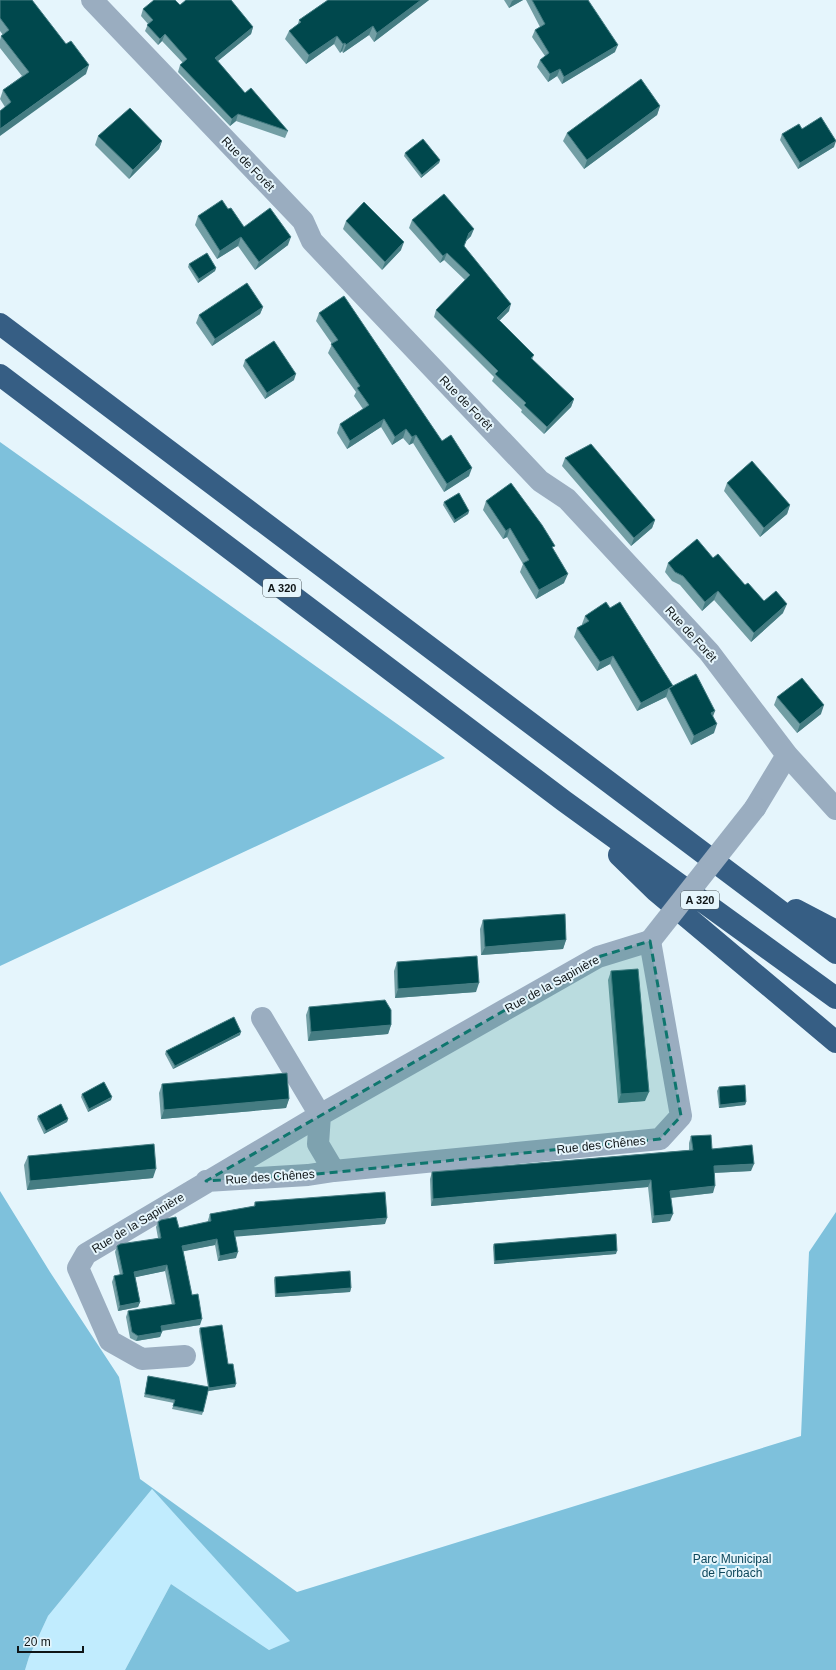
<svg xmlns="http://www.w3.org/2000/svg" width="836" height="1670" font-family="Arial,sans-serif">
<rect width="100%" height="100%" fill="#e5f5fc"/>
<!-- green -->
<path fill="#c1ecfe" d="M 152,1489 L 291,1641 L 269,1650 L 171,1584 L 125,1670 L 25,1670 L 29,1657 L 48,1616 Z"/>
<!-- forest -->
<path fill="#7ec1dc" d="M 0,442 L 445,758 L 0,966 Z
M 0,1191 L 50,1272 L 119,1377 L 140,1479 L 297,1592 L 801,1436 L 809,1252 L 836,1212 L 836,1670 L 125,1670 L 171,1584 L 269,1650 L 290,1641 L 152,1489 L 48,1616 L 29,1657 L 25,1670 L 0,1670 Z"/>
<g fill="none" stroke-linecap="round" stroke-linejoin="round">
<!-- minor -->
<path stroke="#9aadc0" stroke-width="22" d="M 92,0 L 303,221 L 312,241 L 540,481 L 567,499 L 709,652 L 787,755 L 836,809
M 755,808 L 787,755
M 262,1018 L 320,1115 L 318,1144 L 334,1171
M 185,1356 L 142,1359 L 110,1341 L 78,1268 L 86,1254 L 320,1115 L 598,957 L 650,941 L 681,1116 L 660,1139 L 334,1171 L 308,1175 L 206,1181"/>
<!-- highway -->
<path stroke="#365e84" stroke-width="22" d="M 0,324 L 836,953
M 0,375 L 564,801 L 836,998
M 619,855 L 656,891 L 836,1042
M 796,910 L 836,931"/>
<!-- minor-bridge -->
<path stroke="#9aadc0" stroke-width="22" d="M 650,941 L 755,808"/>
</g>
<!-- wall -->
<path fill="#729ea4" d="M 0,0 L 86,74 L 5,107 L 0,99 L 3,90 L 22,76 L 0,48 L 0,40 L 1,36 L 3,35 L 0,31 Z
M 328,0 L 429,0 L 374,42 L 369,35 L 343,53 L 342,51 L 340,53 L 334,44 L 306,64 L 285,39 L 289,31 L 298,24 L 299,20 Z
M 504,0 L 523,0 L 509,8 Z
M 526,0 L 588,0 L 615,52 L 562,84 L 557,76 L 548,82 L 537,67 L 540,60 L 545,56 L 532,37 L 535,30 L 540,27 Z
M 180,5 L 253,27 L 251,34 L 218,61 L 245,93 L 288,131 L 285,138 L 236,121 L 230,126 L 178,72 L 180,65 L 183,63 L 162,41 L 158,45 L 145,31 L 148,24 L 141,16 L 143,9 Z
M 660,106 L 657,115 L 584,169 L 563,141 L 567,133 Z
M 802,129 L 834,147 L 798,169 L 780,140 L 782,134 Z
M 98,136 L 162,141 L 159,149 L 129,179 L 95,145 Z
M 405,153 L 440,160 L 439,163 L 421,178 L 404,156 Z
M 228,209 L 244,227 L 288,245 L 255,270 L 238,246 L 217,259 L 195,225 L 198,216 Z
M 412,220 L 471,236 L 466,241 L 464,246 L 509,311 L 499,321 L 534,355 L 532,360 L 574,399 L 571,407 L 544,434 L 521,412 L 522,410 L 492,381 L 494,377 L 434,317 L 436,310 L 465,280 L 444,260 L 440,263 L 409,228 Z
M 346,221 L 401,250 L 382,270 L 343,229 Z
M 189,264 L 216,268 L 215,271 L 198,283 L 188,267 Z
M 263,307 L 260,314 L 212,346 L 196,323 L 199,315 Z
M 319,313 L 442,441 L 469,476 L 444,492 L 413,443 L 409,445 L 403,438 L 392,445 L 381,427 L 347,449 L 337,433 L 340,424 L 363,409 L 354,396 L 356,392 L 328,353 L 332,344 L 316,321 Z
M 245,360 L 294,380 L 265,399 L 243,366 Z
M 565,458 L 655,520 L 652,528 L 631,546 L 562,466 Z
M 727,483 L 790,505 L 787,514 L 760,537 L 724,491 Z
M 486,501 L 553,549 L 564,583 L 536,599 L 520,572 L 523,564 L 507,537 L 503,539 L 483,510 Z
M 444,502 L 469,511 L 468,514 L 454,523 L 443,505 Z
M 713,558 L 764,601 L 783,613 L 751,642 L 714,600 L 702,611 L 680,585 L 672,581 L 665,572 L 668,563 Z
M 610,608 L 673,686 L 713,716 L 714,733 L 691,745 L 666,697 L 637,711 L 610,664 L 597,671 L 574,637 L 577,628 L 583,625 L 582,624 L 585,616 Z
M 777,697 L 821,714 L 797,733 L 774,705 Z
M 483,920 L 566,940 L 563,949 L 481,955 L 480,929 Z
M 397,962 L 476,992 L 395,998 L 394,971 Z
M 611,971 L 645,1101 L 618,1103 L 608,980 Z
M 309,1007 L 391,1025 L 388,1034 L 308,1041 L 306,1015 Z
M 240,1035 L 173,1069 L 165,1054 L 166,1051 Z
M 162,1084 L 289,1099 L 286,1108 L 161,1119 L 159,1093 Z
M 719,1087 L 746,1102 L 745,1105 L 719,1108 L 717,1091 Z
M 82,1094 L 111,1100 L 88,1112 L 81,1097 Z
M 38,1116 L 68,1119 L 67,1122 L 44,1134 L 37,1119 Z
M 691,1136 L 751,1171 L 714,1173 L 713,1193 L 671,1198 L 670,1221 L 652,1223 L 648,1187 L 431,1206 L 430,1179 L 432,1172 L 689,1150 L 689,1143 Z
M 28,1156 L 153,1178 L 27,1190 L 24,1165 Z
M 255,1202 L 385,1224 L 235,1236 L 236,1258 L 218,1261 L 215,1245 L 183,1251 L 192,1295 L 200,1325 L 162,1331 L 160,1337 L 136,1341 L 130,1338 L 126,1317 L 128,1311 L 172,1305 L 165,1271 L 135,1277 L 140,1302 L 138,1307 L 118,1311 L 112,1282 L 114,1276 L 120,1275 L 115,1252 L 117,1246 L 158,1238 L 156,1227 L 158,1222 L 179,1228 L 208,1222 L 208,1220 L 210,1214 L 254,1206 Z
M 494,1244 L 616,1254 L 494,1264 L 493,1247 Z
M 275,1277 L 351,1288 L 350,1292 L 275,1297 L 274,1280 Z
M 200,1328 L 228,1364 L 235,1387 L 208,1391 L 208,1390 L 202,1415 L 172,1409 L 174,1403 L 144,1397 L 148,1376 L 208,1387 L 199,1331 Z"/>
<!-- shaded-wall -->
<path fill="#457c82" d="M 421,0 L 429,0 L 374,42 L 377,33 Z
M 514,0 L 523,0 L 509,8 L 512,1 Z
M 373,26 L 369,35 L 343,53 L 346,45 Z
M 253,27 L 251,34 L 213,65 L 215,58 Z
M 165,34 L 162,41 L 158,45 L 160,39 Z
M 337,36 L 334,44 L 306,64 L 309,55 Z
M 345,43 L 342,51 L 340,53 L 343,44 Z
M 618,45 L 615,52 L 562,84 L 564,77 Z
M 89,65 L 86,74 L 0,136 L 0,129 Z
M 560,69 L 557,76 L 548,82 L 550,74 Z
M 660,106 L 657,115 L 584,169 L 587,160 Z
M 238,114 L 236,121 L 230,126 L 232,119 Z
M 162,141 L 159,149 L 129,179 L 133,170 Z
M 836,141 L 834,147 L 798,169 L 800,163 Z
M 440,160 L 439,163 L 421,178 L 422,175 Z
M 474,229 L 471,236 L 466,241 L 469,233 Z
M 241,237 L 238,246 L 217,259 L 220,251 Z
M 291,237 L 288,245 L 255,270 L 259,262 Z
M 404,242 L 401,250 L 382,270 L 385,262 Z
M 447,253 L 444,260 L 440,263 L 443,256 Z
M 216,268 L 215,271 L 198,283 L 199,279 Z
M 511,304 L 509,311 L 494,326 L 497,318 Z
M 263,307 L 260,314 L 212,346 L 215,339 Z
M 296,374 L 294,380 L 265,399 L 267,393 Z
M 574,399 L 571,407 L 544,434 L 547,427 Z
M 384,419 L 381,427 L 347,449 L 350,441 Z
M 406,429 L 403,438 L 392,445 L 395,437 Z
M 416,435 L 413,443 L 409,445 L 412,437 Z
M 472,468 L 469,476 L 444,492 L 447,484 Z
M 790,505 L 787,514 L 760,537 L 764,528 Z
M 469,511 L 468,514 L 454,523 L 455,520 Z
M 655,520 L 652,528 L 631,546 L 634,538 Z
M 510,528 L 507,537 L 503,539 L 506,531 Z
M 568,574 L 564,583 L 536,599 L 539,590 Z
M 718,591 L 714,600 L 702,611 L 705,602 Z
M 787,604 L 783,613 L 751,642 L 754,633 Z
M 613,656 L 610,664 L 597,671 L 600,662 Z
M 669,688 L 666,697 L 637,711 L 641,703 Z
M 824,705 L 821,714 L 797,733 L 800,724 Z
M 715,711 L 712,719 L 711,713 Z
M 717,724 L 714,733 L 691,745 L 694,736 Z
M 566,940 L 563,949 L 481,955 L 485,947 Z
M 479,983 L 476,992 L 395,998 L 398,989 Z
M 391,1025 L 388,1034 L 308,1041 L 311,1032 Z
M 241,1032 L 240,1035 L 173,1069 L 175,1066 Z
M 649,1092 L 645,1101 L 618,1103 L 621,1094 Z
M 112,1097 L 111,1100 L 88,1112 L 89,1109 Z
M 289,1099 L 286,1108 L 161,1119 L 164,1110 Z
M 746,1102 L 745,1105 L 719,1108 L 720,1105 Z
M 68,1119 L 67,1122 L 44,1134 L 46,1131 Z
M 754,1164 L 751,1171 L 711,1173 L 714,1166 Z
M 156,1169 L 153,1178 L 27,1190 L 30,1181 Z
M 651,1180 L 648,1187 L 431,1206 L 433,1199 Z
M 715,1186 L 713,1193 L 668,1198 L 670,1191 Z
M 673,1214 L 670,1221 L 652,1223 L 654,1216 Z
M 387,1218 L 385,1224 L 232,1237 L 234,1231 Z
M 217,1239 L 215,1245 L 180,1252 L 182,1246 Z
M 617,1251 L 616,1254 L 494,1264 L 495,1261 Z
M 238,1252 L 236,1258 L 218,1261 L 220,1256 Z
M 167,1265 L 165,1271 L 132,1278 L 134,1272 Z
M 351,1288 L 350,1292 L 275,1297 L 276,1294 Z
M 140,1302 L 138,1307 L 118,1311 L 120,1306 Z
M 202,1319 L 200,1325 L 159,1331 L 161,1326 Z
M 162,1332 L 160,1337 L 136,1341 L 138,1336 Z
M 236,1384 L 235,1387 L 208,1391 L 209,1388 Z"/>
<!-- building -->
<path fill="#00484d" stroke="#457c82" d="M 0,0 L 32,0 L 66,44 L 71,41 L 89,65 L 0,129 L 0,111 L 11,102 L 3,90 L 29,72 L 1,36 L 9,30 L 0,18 Z
M 154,0 L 175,0 L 180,5 L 186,0 L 231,0 L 253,27 L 215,58 L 245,93 L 251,88 L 288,131 L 238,114 L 232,119 L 180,65 L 187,59 L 165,34 L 160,39 L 147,25 L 153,20 L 143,9 Z
M 328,0 L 421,0 L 377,33 L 373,26 L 346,45 L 345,43 L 343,44 L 337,36 L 309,55 L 289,31 L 301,22 L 299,20 Z
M 532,0 L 588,0 L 618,45 L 564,77 L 560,69 L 550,74 L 540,60 L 549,53 L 535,30 L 545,24 Z
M 641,79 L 660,106 L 587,160 L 567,133 Z
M 130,108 L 162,141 L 133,170 L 98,136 Z
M 821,117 L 836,141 L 800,163 L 782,134 L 799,124 L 802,129 Z
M 423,139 L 440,160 L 422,175 L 405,153 Z
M 444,194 L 474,229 L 469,233 L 464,246 L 511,304 L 497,318 L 534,355 L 531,358 L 574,399 L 547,427 L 524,405 L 526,403 L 495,374 L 498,371 L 436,310 L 470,275 L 447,253 L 443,256 L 412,220 Z
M 222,200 L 228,209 L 231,208 L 244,227 L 270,208 L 291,237 L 259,262 L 241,237 L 220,251 L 198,216 Z
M 364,202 L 404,242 L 385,262 L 346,221 Z
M 207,253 L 216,268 L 199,279 L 189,264 Z
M 247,283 L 263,307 L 215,339 L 199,315 Z
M 344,296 L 442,441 L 451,435 L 472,468 L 447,484 L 416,435 L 412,437 L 406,429 L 395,437 L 384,419 L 350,441 L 340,424 L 369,405 L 357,388 L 360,386 L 331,344 L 338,340 L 319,313 Z
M 274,341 L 296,374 L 267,393 L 245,360 Z
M 591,444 L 655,520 L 634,538 L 565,458 Z
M 752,461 L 790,505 L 764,528 L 727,483 Z
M 511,483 L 542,525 L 555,546 L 552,547 L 568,574 L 539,590 L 523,563 L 529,560 L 510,528 L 506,531 L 486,501 Z
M 459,493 L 469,511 L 455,520 L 444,502 Z
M 697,539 L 713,558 L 718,554 L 745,585 L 748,583 L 764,601 L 776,591 L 787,604 L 754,633 L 718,591 L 705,602 L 683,576 L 675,572 L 668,563 Z
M 606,602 L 610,608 L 620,602 L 673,686 L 641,703 L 613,656 L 600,662 L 577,628 L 589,621 L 585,616 Z
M 696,674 L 715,711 L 711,713 L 717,724 L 694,736 L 669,688 Z
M 802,678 L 824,705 L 800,724 L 777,697 Z
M 565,914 L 566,940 L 485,947 L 483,920 Z
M 477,956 L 479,983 L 398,989 L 397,962 Z
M 638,969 L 649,1092 L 621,1094 L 611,971 Z
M 385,1000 L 391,1010 L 391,1025 L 311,1032 L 309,1007 Z
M 234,1017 L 241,1032 L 175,1066 L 166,1051 Z
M 287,1073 L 289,1099 L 164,1110 L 162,1084 Z
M 104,1082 L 112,1097 L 89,1109 L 82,1094 Z
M 745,1085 L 746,1102 L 720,1105 L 719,1087 Z
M 61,1104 L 68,1119 L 46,1131 L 38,1116 Z
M 711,1135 L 712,1149 L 752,1145 L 754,1164 L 714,1166 L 715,1186 L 670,1191 L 673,1214 L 654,1216 L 651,1180 L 433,1199 L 432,1172 L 693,1150 L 691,1136 Z
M 154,1144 L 156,1169 L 30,1181 L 28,1156 Z
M 385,1192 L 387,1218 L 234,1231 L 238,1252 L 220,1256 L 217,1239 L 182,1246 L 192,1295 L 198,1294 L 202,1319 L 161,1326 L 162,1332 L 138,1336 L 132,1332 L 128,1311 L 175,1304 L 167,1265 L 134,1272 L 140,1302 L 120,1306 L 114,1276 L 123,1274 L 117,1246 L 120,1244 L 161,1238 L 158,1222 L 161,1220 L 176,1217 L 179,1228 L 211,1221 L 210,1214 L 255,1206 L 255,1202 Z
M 616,1234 L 617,1251 L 495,1261 L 494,1244 Z
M 350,1271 L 351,1288 L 276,1294 L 275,1277 Z
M 222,1325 L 228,1364 L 233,1364 L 236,1384 L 209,1388 L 200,1328 Z
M 148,1376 L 209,1387 L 203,1412 L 173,1406 L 175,1400 L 145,1394 Z"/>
<!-- marked area -->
<path fill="#0f766e" fill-opacity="0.2" stroke="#0f766e" stroke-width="3" stroke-dasharray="8 5" stroke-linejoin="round" d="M 650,941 L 681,1116 L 660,1139 L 308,1175 L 206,1181 L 598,957 Z"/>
<g text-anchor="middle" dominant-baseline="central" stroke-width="4" stroke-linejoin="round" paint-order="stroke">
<!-- shield labels -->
<g fill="#e5f5fc" stroke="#4f585c" stroke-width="1">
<rect x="263" y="579" width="38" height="18" rx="3"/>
<rect x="681" y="891" width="38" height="18" rx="3"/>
</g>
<g font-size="11" font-weight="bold" fill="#0f1517">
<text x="282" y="588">A 320</text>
<text x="700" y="900">A 320</text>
</g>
<!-- street labels -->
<g font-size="12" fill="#0f1517" stroke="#e5f5fc">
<text transform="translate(248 164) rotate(46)">Rue de Forêt</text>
<text transform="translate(466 403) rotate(46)">Rue de Forêt</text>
<text transform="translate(691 634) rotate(48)">Rue de Forêt</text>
<text transform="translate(552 984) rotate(-29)">Rue de la Sapinière</text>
<text transform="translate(601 1145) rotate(-6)">Rue des Chênes</text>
<text transform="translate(270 1177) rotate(-4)">Rue des Chênes</text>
<text transform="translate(138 1223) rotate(-31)">Rue de la Sapinière</text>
</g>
<!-- park labels -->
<g font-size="12" fill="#0e475b" stroke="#e5f5fc">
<text x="732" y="1559">Parc Municipal<tspan x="732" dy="14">de Forbach</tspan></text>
</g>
</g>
<!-- scale -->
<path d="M18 1646v6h65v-6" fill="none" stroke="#0f1517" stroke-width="2"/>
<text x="24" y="1646" font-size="12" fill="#0f1517" stroke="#e5f5fc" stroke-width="3" paint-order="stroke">20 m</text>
</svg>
